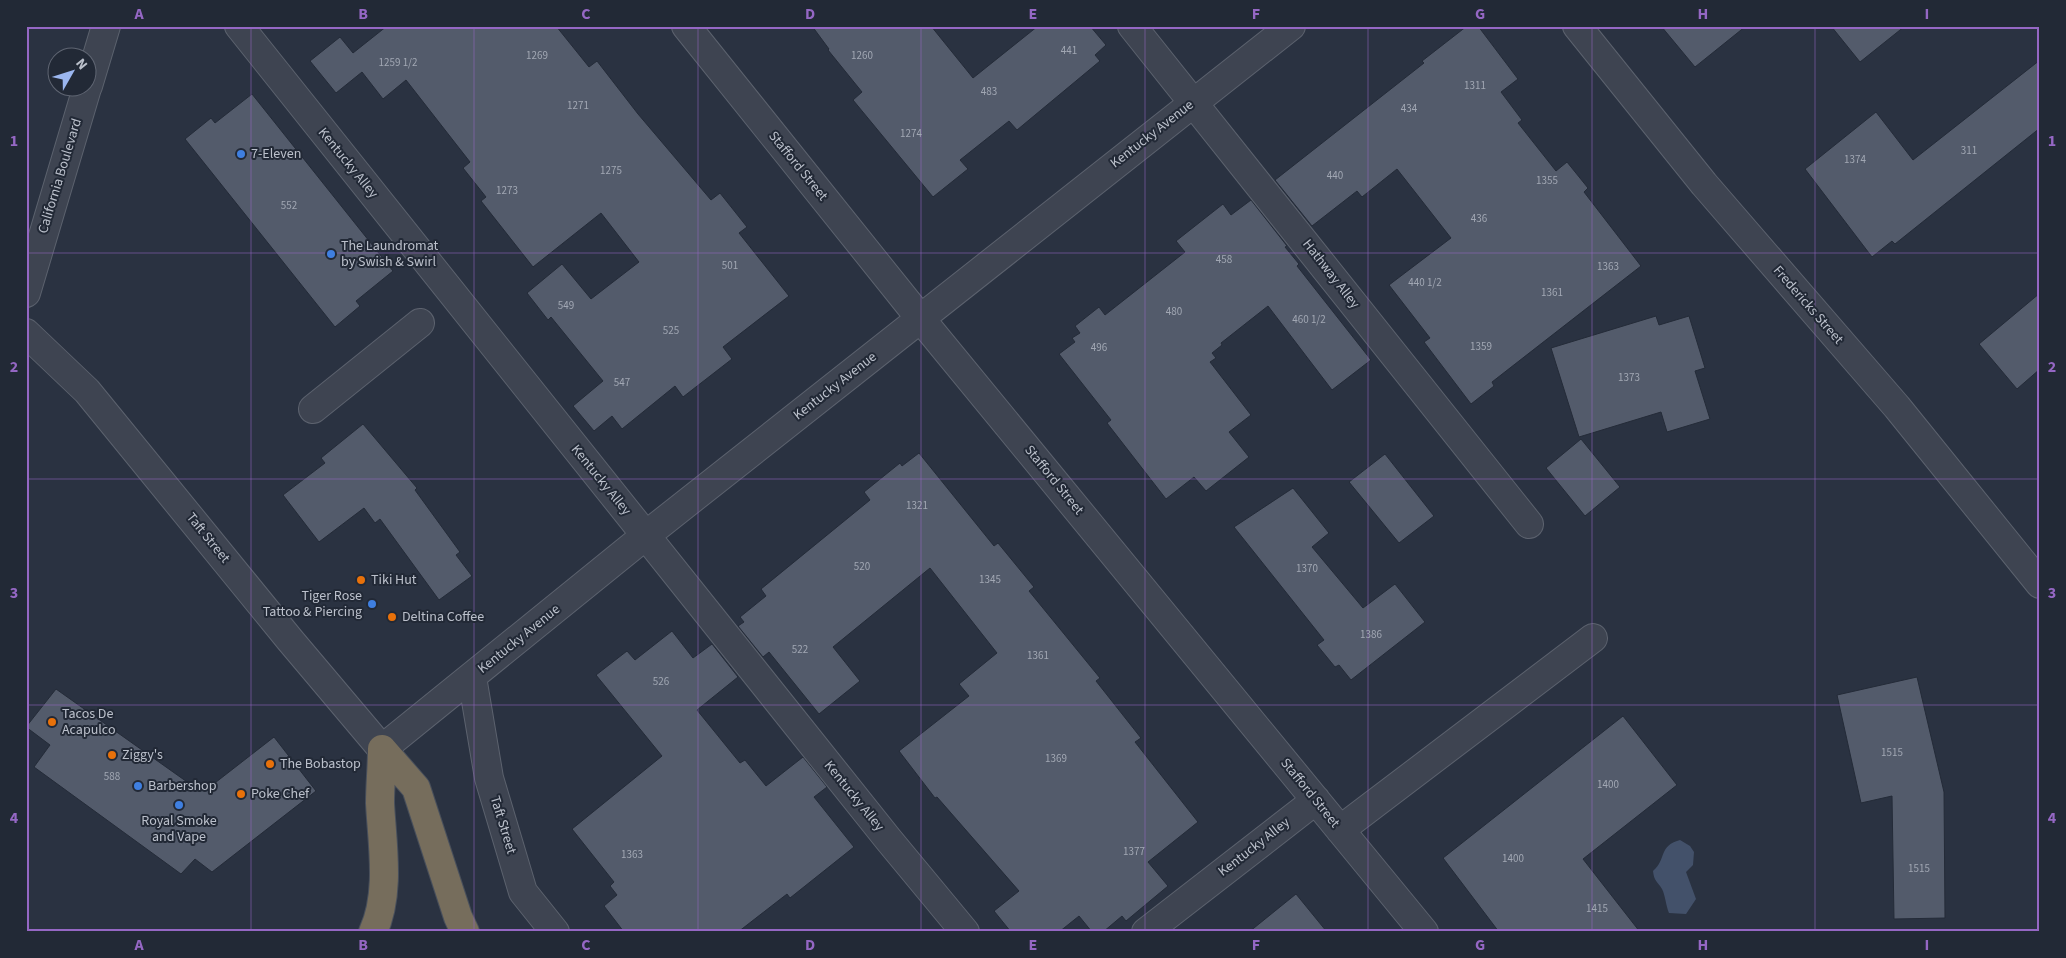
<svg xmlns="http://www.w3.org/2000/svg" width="2066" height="958" font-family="'Source Sans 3',sans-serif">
<rect width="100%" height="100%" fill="#2a3241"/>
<!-- water -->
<path fill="#43516a" d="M 1680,840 L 1690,846 L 1694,852 L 1693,865 L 1686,872 L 1696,899 L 1686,914 L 1669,913 C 1666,906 1665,894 1662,889 C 1657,881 1654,881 1653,871 C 1667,859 1658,846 1680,840 Z"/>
<!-- building -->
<path fill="#535b6b" stroke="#242b38" d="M 387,26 L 556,26 L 589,67 L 597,61 L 638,114 L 711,200 L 720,193 L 747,227 L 739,233 L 789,296 L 723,347 L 732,359 L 683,397 L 675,386 L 622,429 L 612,416 L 594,431 L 573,406 L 603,381 L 551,317 L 548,320 L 527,293 L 562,264 L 591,299 L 639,262 L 601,213 L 533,267 L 481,201 L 486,197 L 463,168 L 470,162 L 406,80 L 383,99 L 362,72 L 336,93 L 310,61 L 340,37 L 353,53 Z
M 812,26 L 931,26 L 973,78 L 1038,26 L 1090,26 L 1106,45 L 1095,55 L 1100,61 L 1017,130 L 1009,121 L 960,160 L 968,169 L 933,197 L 853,100 L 862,92 L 828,50 L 829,49 Z
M 1467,26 L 1478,26 L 1518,79 L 1501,92 L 1522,120 L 1518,123 L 1556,171 L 1567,162 L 1588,188 L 1584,192 L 1641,266 L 1492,382 L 1494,386 L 1471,404 L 1424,342 L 1430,338 L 1389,285 L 1451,238 L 1397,169 L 1362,197 L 1357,191 L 1312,226 L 1275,180 L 1424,63 L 1422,61 Z
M 1661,26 L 1746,26 L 1695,67 Z
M 1831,26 L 1905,26 L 1860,62 Z
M 2040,60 L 2040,128 L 1895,244 L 1892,241 L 1872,257 L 1805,169 L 1876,112 L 1913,160 Z
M 252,94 L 393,271 L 356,301 L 360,306 L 335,327 L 185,139 L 211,118 L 215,123 Z
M 1251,200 L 1287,246 L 1285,247 L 1299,264 L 1297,266 L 1371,360 L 1332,390 L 1268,306 L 1221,343 L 1222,345 L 1212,353 L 1216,358 L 1210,362 L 1251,415 L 1229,432 L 1249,457 L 1206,491 L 1194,477 L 1166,499 L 1107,423 L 1111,420 L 1059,354 L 1075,342 L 1072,338 L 1080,333 L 1075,326 L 1099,307 L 1105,315 L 1185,252 L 1176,241 L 1223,204 L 1231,215 Z
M 2040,293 L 2040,369 L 2017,389 L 1979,344 Z
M 1656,316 L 1659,325 L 1689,316 L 1705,368 L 1695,371 L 1710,419 L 1667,432 L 1661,412 L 1579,437 L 1551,348 Z
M 363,424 L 417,488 L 415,490 L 460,552 L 456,555 L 472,576 L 439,600 L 380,519 L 375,523 L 364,508 L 319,542 L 283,495 L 325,463 L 321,458 Z
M 1581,439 L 1620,487 L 1585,516 L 1546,468 Z
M 919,453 L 994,546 L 998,543 L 1034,587 L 1029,591 L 1100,678 L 1096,681 L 1141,738 L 1135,742 L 1198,822 L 1148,862 L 1168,886 L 1126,921 L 1122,916 L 1103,932 L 1092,932 L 1079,916 L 1059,932 L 1011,932 L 994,911 L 1019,891 L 937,797 L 935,798 L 899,751 L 969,696 L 959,684 L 997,653 L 930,568 L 833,647 L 860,681 L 819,714 L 769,652 L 763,657 L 738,626 L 744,622 L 740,617 L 766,596 L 761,589 L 870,500 L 864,492 L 900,463 L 902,466 Z
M 1385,454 L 1434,516 L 1399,543 L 1349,482 Z
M 1293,488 L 1329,533 L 1312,547 L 1363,608 L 1395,584 L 1425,622 L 1351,680 L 1339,665 L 1335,667 L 1317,645 L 1324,640 L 1234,527 Z
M 672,631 L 693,658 L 712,644 L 738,677 L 697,710 L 740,763 L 745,760 L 766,786 L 803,757 L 827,787 L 814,797 L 854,847 L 790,898 L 787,894 L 738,932 L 624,932 L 604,906 L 617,895 L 610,886 L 614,882 L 572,829 L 662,756 L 596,675 L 627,651 L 635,660 Z
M 1917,677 L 1944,792 L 1945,918 L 1894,919 L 1892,796 L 1861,803 L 1837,695 Z
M 56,689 L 190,784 L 211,786 L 274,737 L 316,791 L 212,872 L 195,859 L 181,874 L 34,767 L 50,745 L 26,727 Z
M 1623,716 L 1677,785 L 1583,859 L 1640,932 L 1499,932 L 1443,858 Z
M 1296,894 L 1327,932 L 1249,932 Z"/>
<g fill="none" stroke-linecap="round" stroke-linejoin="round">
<defs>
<path id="minor" d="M 239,26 L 888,839 L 965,932
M 686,26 L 920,318 L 1424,932
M 1132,26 L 1529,524
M 1577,26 L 1704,184 L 1897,407 L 2040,584
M 88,86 L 106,26
M 26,293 L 87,88
M 26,333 L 87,391 L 290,640 L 382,749 L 645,536 L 1291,26
M 313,409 L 420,323
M 472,677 L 489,778 L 523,892 L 555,932
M 1340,830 L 1593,638
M 1146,932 L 1316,800"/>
<path id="highway" d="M 382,749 L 416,788 L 458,917 L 465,932
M 373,932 C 391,893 382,843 380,803 C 380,785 382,767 382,749"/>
</defs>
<!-- minor casing -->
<use href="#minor" stroke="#5c626e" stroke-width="30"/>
<!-- highway casing -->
<use href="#highway" stroke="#484f5b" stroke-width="30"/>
<!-- minor -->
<use href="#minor" stroke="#3e4451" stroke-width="28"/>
<!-- highway -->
<use href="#highway" stroke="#766d5c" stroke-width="28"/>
</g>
<!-- grid -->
<path fill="none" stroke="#9567c4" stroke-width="1" stroke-opacity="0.55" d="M 251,26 L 251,932M 474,26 L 474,932M 698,26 L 698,932M 921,26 L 921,932M 1145,26 L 1145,932M 1368,26 L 1368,932M 1592,26 L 1592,932M 1815,26 L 1815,932M 26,253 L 2040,253M 26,479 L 2040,479M 26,705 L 2040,705"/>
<!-- markers -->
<g fill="#3f7fe0" stroke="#222936" stroke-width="2">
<circle cx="241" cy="154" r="5"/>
<circle cx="331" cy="254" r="5"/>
<circle cx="372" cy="604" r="5"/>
<circle cx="138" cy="786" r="5"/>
<circle cx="179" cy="805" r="5"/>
</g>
<g fill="#e8710a" stroke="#222936" stroke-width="2">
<circle cx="361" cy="580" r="5"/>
<circle cx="392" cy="617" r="5"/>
<circle cx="52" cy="722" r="5"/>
<circle cx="112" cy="755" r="5"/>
<circle cx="270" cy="764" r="5"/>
<circle cx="241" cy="794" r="5"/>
</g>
<g text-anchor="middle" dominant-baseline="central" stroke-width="4" stroke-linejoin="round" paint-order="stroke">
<!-- number labels -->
<g font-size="11" fill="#a1a7b3">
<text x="1069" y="50">441</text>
<text x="537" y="55">1269</text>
<text x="862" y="55">1260</text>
<text x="398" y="62">1259 1/2</text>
<text x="1475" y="85">1311</text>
<text x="989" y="91">483</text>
<text x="578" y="105">1271</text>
<text x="1409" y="108">434</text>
<text x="911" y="133">1274</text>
<text x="1969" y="150">311</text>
<text x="1855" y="159">1374</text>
<text x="611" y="170">1275</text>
<text x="1335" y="175">440</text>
<text x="1547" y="180">1355</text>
<text x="507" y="190">1273</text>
<text x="289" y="205">552</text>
<text x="1479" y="218">436</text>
<text x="1224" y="259">458</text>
<text x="730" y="265">501</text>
<text x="1608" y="266">1363</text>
<text x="1425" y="282">440 1/2</text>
<text x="1552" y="292">1361</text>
<text x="566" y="305">549</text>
<text x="1174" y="311">480</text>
<text x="1309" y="319">460 1/2</text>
<text x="671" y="330">525</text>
<text x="1481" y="346">1359</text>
<text x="1099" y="347">496</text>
<text x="1629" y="377">1373</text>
<text x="622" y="382">547</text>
<text x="917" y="505">1321</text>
<text x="862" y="566">520</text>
<text x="1307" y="568">1370</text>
<text x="990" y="579">1345</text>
<text x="1371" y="634">1386</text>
<text x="800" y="649">522</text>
<text x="1038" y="655">1361</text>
<text x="661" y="681">526</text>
<text x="1892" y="752">1515</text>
<text x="1056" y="758">1369</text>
<text x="112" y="776">588</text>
<text x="1608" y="784">1400</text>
<text x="1134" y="851">1377</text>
<text x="632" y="854">1363</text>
<text x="1513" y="858">1400</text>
<text x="1919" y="868">1515</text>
<text x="1597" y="908">1415</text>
</g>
<!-- street labels -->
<g font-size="14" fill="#bbc0cb" stroke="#222936">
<text transform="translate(1152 134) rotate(-38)">Kentucky Avenue</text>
<text transform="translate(348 163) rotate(51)">Kentucky Alley</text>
<text transform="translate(798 166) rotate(51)">Stafford Street</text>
<text transform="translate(60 176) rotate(-73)">California Boulevard</text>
<text transform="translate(1331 274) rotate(52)">Hathway Alley</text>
<text transform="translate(1808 305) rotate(49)">Fredericks Street</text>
<text transform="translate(835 386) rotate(-38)">Kentucky Avenue</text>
<text transform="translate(601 480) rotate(51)">Kentucky Alley</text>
<text transform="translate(1054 480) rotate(51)">Stafford Street</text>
<text transform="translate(208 538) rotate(51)">Taft Street</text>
<text transform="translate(519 639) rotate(-39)">Kentucky Avenue</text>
<text transform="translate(1310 793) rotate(51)">Stafford Street</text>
<text transform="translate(854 796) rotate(51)">Kentucky Alley</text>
<text transform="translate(503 825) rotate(73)">Taft Street</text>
<text transform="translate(1254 847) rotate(-38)">Kentucky Alley</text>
</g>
<!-- poi labels -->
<g font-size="14" fill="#bbc0cb" stroke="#222936" text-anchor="start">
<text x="251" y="154">7-Eleven</text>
<text x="341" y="246">The Laundromat<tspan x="341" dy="16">by Swish &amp; Swirl</tspan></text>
<text x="371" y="580">Tiki Hut</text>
<text x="362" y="596" text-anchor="end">Tiger Rose<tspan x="362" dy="16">Tattoo &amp; Piercing</tspan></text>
<text x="402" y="617">Deltina Coffee</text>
<text x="62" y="714">Tacos De<tspan x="62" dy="16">Acapulco</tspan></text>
<text x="122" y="755">Ziggy's</text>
<text x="280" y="764">The Bobastop</text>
<text x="148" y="786">Barbershop</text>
<text x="251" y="794">Poke Chef</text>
<text x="179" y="821" text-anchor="middle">Royal Smoke<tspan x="179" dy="16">and Vape</tspan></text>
</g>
</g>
<!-- border -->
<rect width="2066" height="958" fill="none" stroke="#222936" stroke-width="55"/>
<!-- north arrow -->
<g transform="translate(72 72) rotate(51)"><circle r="24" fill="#222936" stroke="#5f6572"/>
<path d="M0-4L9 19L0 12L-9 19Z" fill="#9bb6ef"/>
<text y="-8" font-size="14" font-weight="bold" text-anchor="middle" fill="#bbc0cb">N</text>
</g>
<rect x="28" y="28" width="2010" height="902" fill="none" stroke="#9567c4" stroke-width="2"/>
<g font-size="16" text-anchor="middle" font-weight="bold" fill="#9567c4">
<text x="139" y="19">A</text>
<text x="363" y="19">B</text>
<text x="586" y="19">C</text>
<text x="810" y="19">D</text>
<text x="1033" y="19">E</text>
<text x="1256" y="19">F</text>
<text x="1480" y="19">G</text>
<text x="1703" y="19">H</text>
<text x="1927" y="19">I</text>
<text x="14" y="146">1</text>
<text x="2052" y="146">1</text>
<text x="14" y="372">2</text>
<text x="2052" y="372">2</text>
<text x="14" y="598">3</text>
<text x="2052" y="598">3</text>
<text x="14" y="823">4</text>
<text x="2052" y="823">4</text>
<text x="139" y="950">A</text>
<text x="363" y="950">B</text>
<text x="586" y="950">C</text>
<text x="810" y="950">D</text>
<text x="1033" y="950">E</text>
<text x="1256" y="950">F</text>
<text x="1480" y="950">G</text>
<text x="1703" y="950">H</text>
<text x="1927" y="950">I</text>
</g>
</svg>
